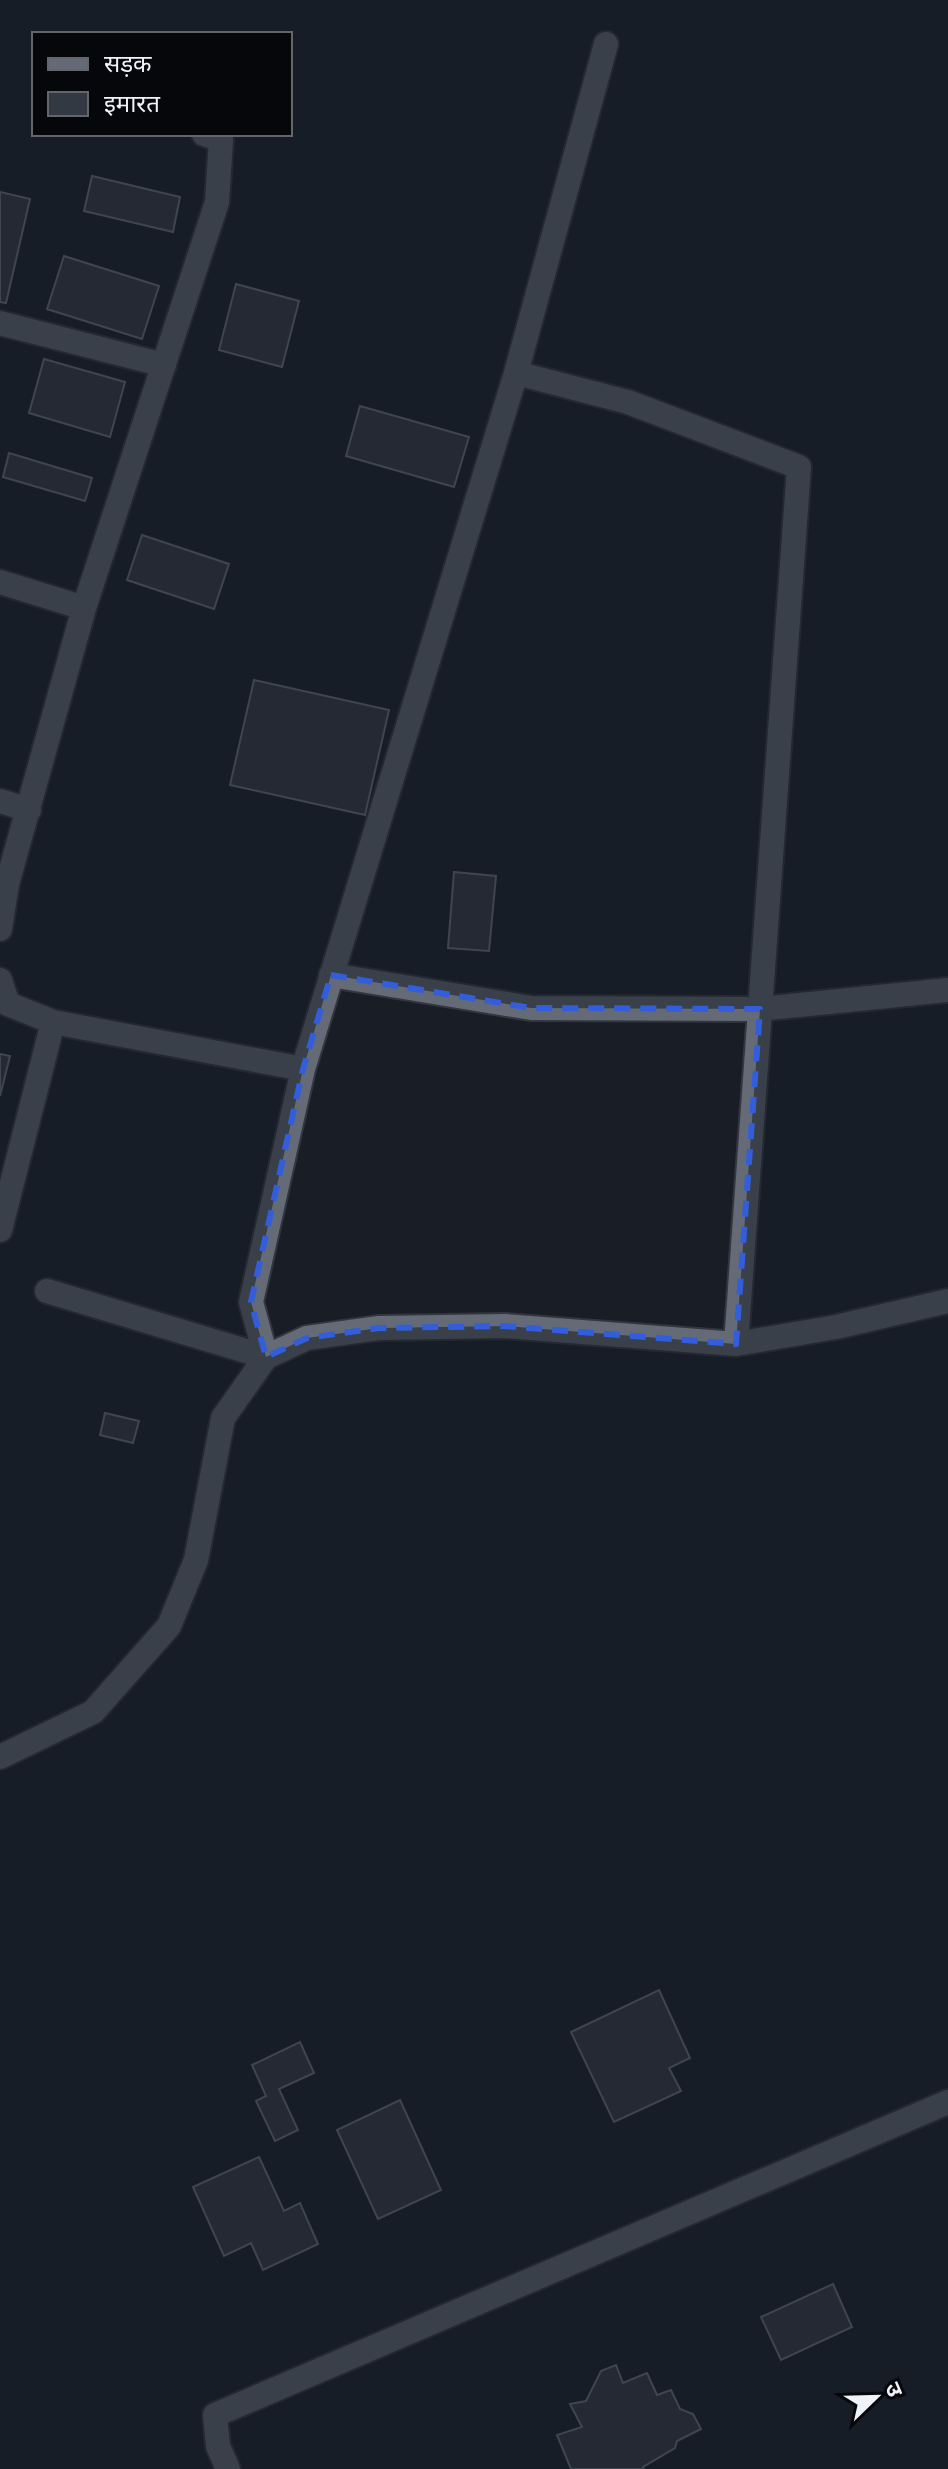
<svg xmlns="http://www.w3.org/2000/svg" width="948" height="2469" font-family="'Alegreya Sans','Noto Sans Devanagari',sans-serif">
<rect width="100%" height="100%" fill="#181d26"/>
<!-- building -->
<path fill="#333943" stroke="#6f7682" stroke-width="2" d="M 92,176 L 180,197 L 173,232 L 84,211 Z
M 0,192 L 30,199 L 6,303 L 0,302 Z
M 64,256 L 159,286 L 142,339 L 47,309 Z
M 236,284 L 299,301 L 282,367 L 219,350 Z
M 44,359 L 125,382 L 110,437 L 29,413 Z
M 360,406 L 469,437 L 454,487 L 346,456 Z
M 9,453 L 92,478 L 85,501 L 3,477 Z
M 142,535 L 229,564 L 214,609 L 127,580 Z
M 254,680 L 389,710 L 365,815 L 230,785 Z
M 454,872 L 496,876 L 489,951 L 448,948 Z
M 0,1054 L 10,1056 L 0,1096 Z
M 105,1413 L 139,1421 L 133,1443 L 100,1435 Z
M 659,1990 L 690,2058 L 669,2068 L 681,2091 L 614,2122 L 571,2032 Z
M 300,2042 L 314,2073 L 279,2089 L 298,2130 L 275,2141 L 256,2101 L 266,2096 L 252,2065 Z
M 400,2100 L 441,2190 L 378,2219 L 337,2130 Z
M 259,2157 L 284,2211 L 300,2203 L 318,2244 L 263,2270 L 251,2243 L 224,2256 L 193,2187 Z
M 833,2284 L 852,2327 L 781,2360 L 761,2317 Z
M 616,2365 L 623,2383 L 647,2373 L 657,2395 L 671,2390 L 680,2409 L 693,2414 L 701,2429 L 677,2441 L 675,2448 L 643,2467 L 644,2469 L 571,2469 L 557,2435 L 582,2427 L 570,2404 L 586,2401 L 601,2371 Z"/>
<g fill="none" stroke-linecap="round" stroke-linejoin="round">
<defs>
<path id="minor" d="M 0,323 L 164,365
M 516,373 L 628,402 L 799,467 L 736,1344
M 0,582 L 84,608
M 0,801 L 29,810
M 0,929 L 7,884 L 84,608 L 217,202 L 221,140 L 204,134
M 331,975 L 531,1008 L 760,1009 L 948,990
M 0,980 L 8,1004 L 53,1022 L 303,1069
M 0,1230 L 53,1022
M 47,1291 L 266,1357 L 251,1302 L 303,1069 L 516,373 L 606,44
M 0,1757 L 93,1712 L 169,1626 L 196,1560 L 223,1418 L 266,1357 L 307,1338 L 379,1328 L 505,1326 L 736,1344 L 836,1327 L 948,1301
M 228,2469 L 218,2446 L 215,2415 L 948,2102"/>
</defs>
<!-- minor casing -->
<use href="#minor" stroke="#33363e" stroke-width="28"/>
<!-- minor -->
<use href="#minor" stroke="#646b77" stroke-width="24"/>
</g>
<!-- marked area -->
<path d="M0 0H948V2469H0ZM 331,975 L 531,1008 L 760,1009 L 736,1344 L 505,1326 L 379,1328 L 307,1338 L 266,1357 L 251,1302 L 303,1069 Z" fill="#181d26" fill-opacity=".55" fill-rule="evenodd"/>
<path fill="none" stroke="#325edb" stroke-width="6" stroke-dasharray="16 10" stroke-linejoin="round" d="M 331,975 L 531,1008 L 760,1009 L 736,1344 L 505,1326 L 379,1328 L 307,1338 L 266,1357 L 251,1302 L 303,1069 Z"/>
<!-- legend -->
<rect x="32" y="32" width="260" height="104" fill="#06070b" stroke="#63656a" stroke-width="2"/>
<rect x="48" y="58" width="40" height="12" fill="#646b77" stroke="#63656a" stroke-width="2"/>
<text x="104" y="72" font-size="24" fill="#eff3f9">सड़क</text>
<rect x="48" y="92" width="40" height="24" fill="#333943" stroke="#63656a" stroke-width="2"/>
<text x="104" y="112" font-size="24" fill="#eff3f9">इमारत</text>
<!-- north arrow -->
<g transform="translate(876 2397) rotate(67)" stroke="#06070b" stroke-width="6" paint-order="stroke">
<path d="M0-6L14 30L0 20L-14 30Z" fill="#eff3f9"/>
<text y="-12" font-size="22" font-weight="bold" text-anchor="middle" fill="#eff3f9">उ</text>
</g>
</svg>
